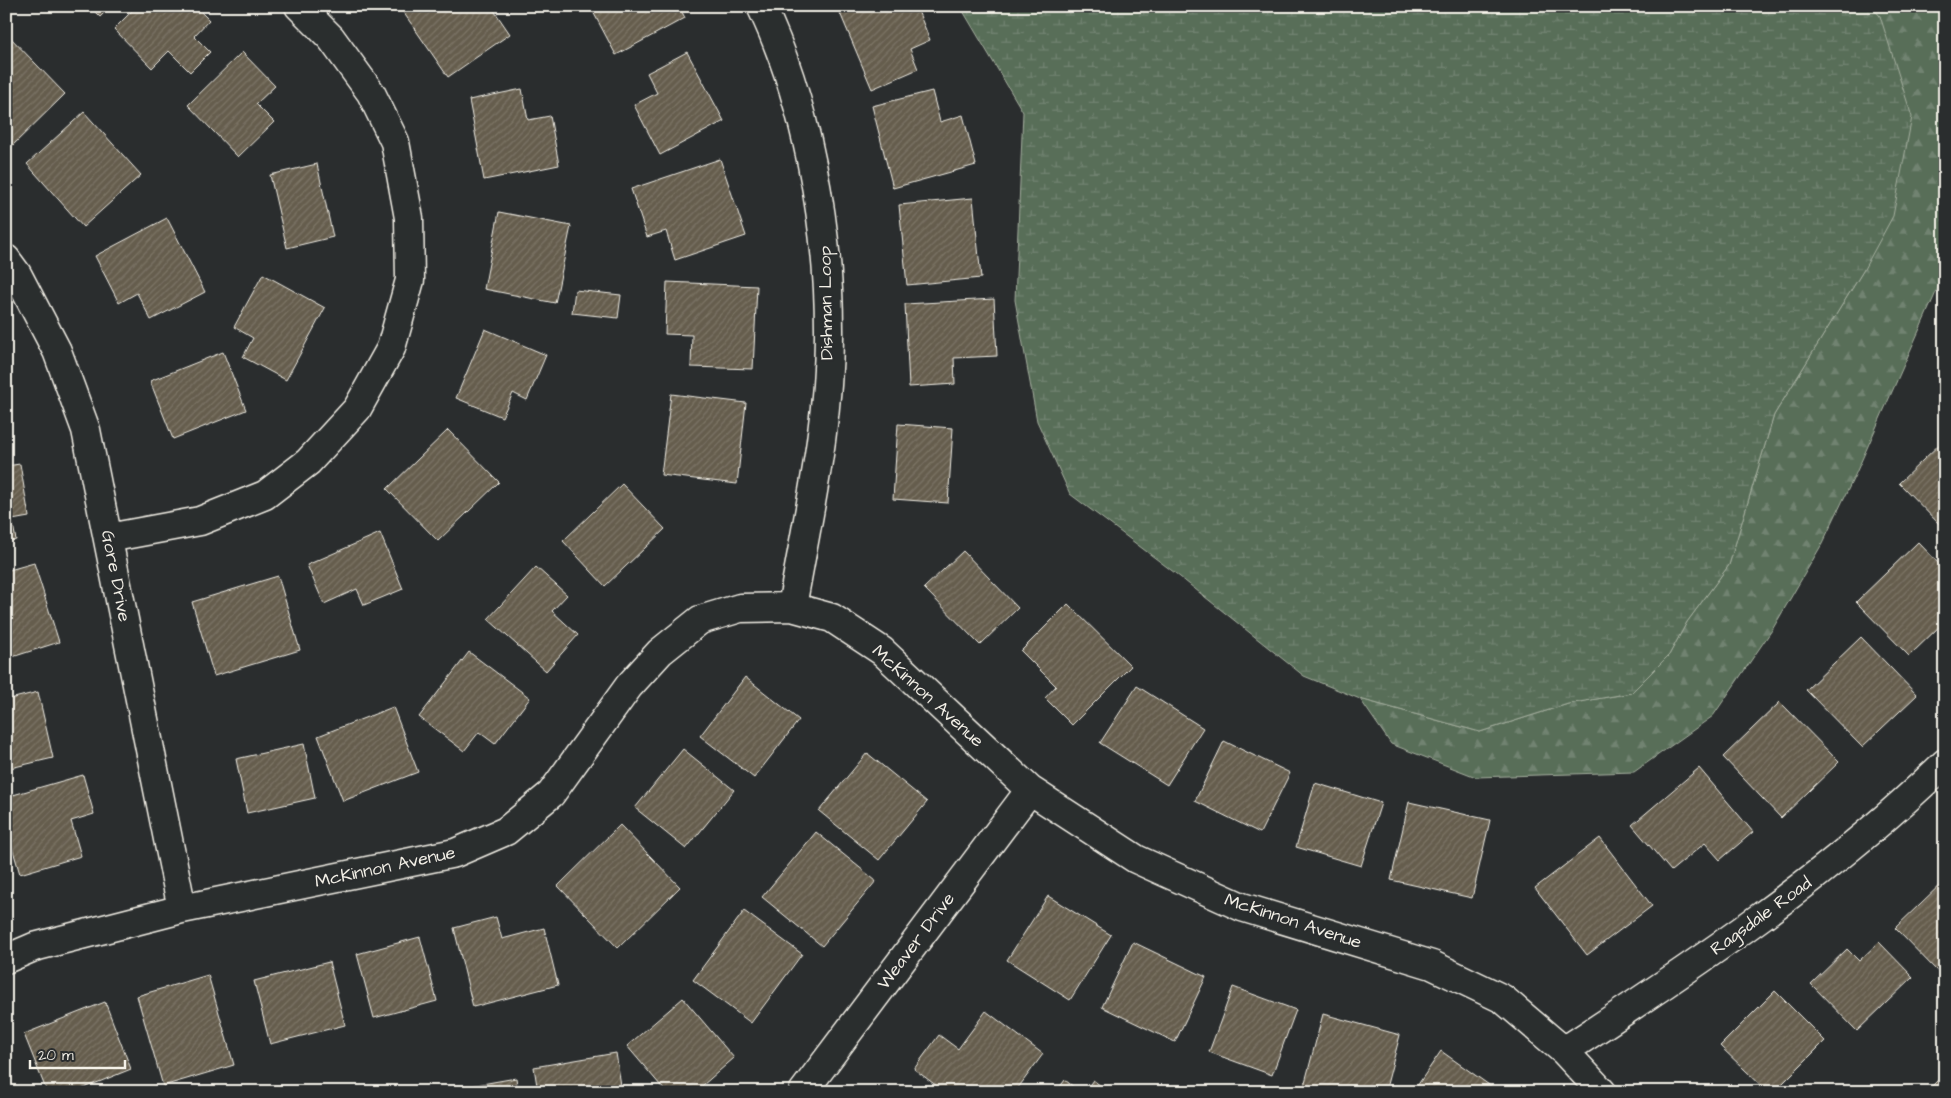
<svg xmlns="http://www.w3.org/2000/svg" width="1951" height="1098" font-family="'Architects Daughter',sans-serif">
<defs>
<pattern id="forest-firs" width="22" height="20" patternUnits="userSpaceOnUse" patternTransform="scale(1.25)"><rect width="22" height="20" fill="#596e59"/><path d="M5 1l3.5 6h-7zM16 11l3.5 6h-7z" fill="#718371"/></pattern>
<pattern id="wetland-marsh" width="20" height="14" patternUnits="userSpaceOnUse" patternTransform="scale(1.25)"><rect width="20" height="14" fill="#596e59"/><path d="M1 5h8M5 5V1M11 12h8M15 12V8" fill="none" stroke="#718371"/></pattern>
<pattern id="building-hatch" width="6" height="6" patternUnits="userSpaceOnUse" patternTransform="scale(1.25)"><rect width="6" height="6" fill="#655d4d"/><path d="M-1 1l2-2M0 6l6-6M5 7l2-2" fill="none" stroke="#7c7567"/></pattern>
</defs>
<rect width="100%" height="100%" fill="#2a2d2e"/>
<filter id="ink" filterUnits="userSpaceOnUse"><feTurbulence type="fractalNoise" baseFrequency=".02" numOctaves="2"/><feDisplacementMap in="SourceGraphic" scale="10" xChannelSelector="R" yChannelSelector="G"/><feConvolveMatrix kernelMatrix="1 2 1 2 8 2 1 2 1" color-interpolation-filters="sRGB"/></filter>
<g filter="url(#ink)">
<!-- forest -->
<path fill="url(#forest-firs)" stroke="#a6b0a0" d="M 1871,6 L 1945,6 L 1945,272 L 1856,473 L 1822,544 L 1772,630 L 1713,716 L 1634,772 L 1476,777 L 1391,744 L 1360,699 L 1480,732 L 1568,704 L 1631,693 L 1669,655 L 1687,622 L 1729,565 L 1774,415 L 1863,271 L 1880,16 Z"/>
<!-- wetland -->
<path fill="url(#wetland-marsh)" stroke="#a6b0a0" d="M 960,6 L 1871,6 L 1880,16 L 1912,117 L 1893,216 L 1863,271 L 1774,415 L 1729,565 L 1687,622 L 1669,655 L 1631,693 L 1568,704 L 1480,732 L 1360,699 L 1304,676 L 1175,573 L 1070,494 L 1037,421 L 1015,300 L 1023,112 Z"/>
<!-- building -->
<path fill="url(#building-hatch)" stroke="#f4f1e8" d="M 89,6 L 111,6 L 100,17 Z
M 137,6 L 195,6 L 209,20 L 194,36 L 210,52 L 190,72 L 169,51 L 152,68 L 114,29 Z
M 399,6 L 491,6 L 510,34 L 448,77 Z
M 590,6 L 679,6 L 685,18 L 616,55 Z
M 857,6 L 916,6 L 930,40 L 910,49 L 918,69 L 872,89 L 840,13 Z
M 6,33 L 65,94 L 9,149 L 6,146 Z
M 242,52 L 275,86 L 256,104 L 274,122 L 238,157 L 188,105 Z
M 687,52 L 724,121 L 660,155 L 634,105 L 657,93 L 647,73 Z
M 522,89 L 528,120 L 550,116 L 559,165 L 484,180 L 469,100 Z
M 932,91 L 940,122 L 963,115 L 976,165 L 893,188 L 872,106 Z
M 84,112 L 141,175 L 83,227 L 27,164 Z
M 720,159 L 746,236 L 675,260 L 666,231 L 647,237 L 631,189 Z
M 317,164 L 333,237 L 287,248 L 270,175 Z
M 973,198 L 981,278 L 907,285 L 899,205 Z
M 499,212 L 571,226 L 555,303 L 484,289 Z
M 167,218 L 205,292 L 151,320 L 137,293 L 119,303 L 95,256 Z
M 263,274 L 325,308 L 286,380 L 243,357 L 253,338 L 234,327 Z
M 667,282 L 757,286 L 753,369 L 691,367 L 692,335 L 665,334 Z
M 575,290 L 621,295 L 618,318 L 572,313 Z
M 994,299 L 997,356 L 954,358 L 955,384 L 909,387 L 905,304 Z
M 485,329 L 546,355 L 527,400 L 513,393 L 502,417 L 456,398 Z
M 223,352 L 246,410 L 173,439 L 150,381 Z
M 671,394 L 746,403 L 737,484 L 661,475 Z
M 898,424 L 953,428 L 948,503 L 893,499 Z
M 448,430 L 499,482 L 438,541 L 387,489 Z
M 1945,439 L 1945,530 L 1899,483 Z
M 20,464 L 29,517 L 12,520 L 16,540 L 6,542 L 6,466 Z
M 622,484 L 665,529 L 605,586 L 563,541 Z
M 380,533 L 403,589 L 364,605 L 357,589 L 324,604 L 307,565 Z
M 1918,542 L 1945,570 L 1945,627 L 1942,624 L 1909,656 L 1856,602 Z
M 963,551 L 1018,608 L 980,645 L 924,588 Z
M 34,563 L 59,642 L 6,659 L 6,571 Z
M 536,567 L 567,595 L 552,611 L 578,635 L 546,671 L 488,619 Z
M 278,576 L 300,650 L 214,676 L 192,602 Z
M 1068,604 L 1131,666 L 1072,725 L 1045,698 L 1056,686 L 1021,651 Z
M 1861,637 L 1917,695 L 1862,747 L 1806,690 Z
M 469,652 L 530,698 L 495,744 L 479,732 L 464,751 L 419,717 Z
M 745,677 L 799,720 L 754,778 L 700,736 Z
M 1137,686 L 1203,728 L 1167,785 L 1100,743 Z
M 38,692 L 53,758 L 6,769 L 6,700 Z
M 1780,702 L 1839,762 L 1781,818 L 1723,757 Z
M 393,707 L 418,772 L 343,801 L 318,736 Z
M 1224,741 L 1290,773 L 1260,833 L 1195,801 Z
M 304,744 L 315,798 L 247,813 L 236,759 Z
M 683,749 L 734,790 L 686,849 L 635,808 Z
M 867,753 L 927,802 L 879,860 L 819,811 Z
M 1699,768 L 1753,832 L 1720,860 L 1705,843 L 1671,871 L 1632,825 Z
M 83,775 L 94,814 L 71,821 L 81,856 L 20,874 L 6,827 L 6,797 Z
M 1315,783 L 1381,803 L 1361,866 L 1296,847 Z
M 1409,802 L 1490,820 L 1472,898 L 1391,880 Z
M 620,825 L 680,887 L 618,948 L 558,886 Z
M 816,832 L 876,881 L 822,946 L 762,897 Z
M 1600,838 L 1652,906 L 1587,955 L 1535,888 Z
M 1945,880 L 1945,971 L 1941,975 L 1895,928 Z
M 1048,896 L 1111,935 L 1070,1000 L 1007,960 Z
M 744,911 L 802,954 L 751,1023 L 693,980 Z
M 496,917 L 502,939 L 544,928 L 558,985 L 473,1007 L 454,928 Z
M 420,937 L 437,1001 L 374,1018 L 357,954 Z
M 1133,942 L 1206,977 L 1175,1042 L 1102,1007 Z
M 1879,942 L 1913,977 L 1857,1031 L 1811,984 L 1847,949 L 1859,961 Z
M 329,962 L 345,1025 L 270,1044 L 254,981 Z
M 208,975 L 234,1065 L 163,1086 L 137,996 Z
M 1233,987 L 1296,1010 L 1272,1075 L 1209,1052 Z
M 1775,991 L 1825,1041 L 1774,1092 L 1768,1092 L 1720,1046 Z
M 683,998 L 734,1058 L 695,1092 L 666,1092 L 627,1046 Z
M 105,1002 L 131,1069 L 74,1092 L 47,1092 L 24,1034 Z
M 986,1011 L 1043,1054 L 1015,1092 L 993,1092 L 990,1090 L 989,1092 L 945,1092 L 914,1069 L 939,1035 L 958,1049 Z
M 1323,1014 L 1400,1035 L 1385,1092 L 1310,1092 L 1303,1090 Z
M 1441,1051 L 1499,1092 L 1413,1092 Z
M 616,1053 L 622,1092 L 538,1092 L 534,1067 Z
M 1944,1074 L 1945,1092 L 1926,1092 Z
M 516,1078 L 518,1092 L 436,1092 Z
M 1065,1080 L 1080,1092 L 1056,1092 Z
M 1093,1080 L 1109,1092 L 1084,1092 Z
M 905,1087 L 911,1092 L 901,1092 Z"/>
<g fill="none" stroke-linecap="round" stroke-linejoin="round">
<defs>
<path id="minor" d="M 761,6 C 806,98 829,227 829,329 C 830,422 808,515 792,607
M 6,259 L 17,274 L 57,351 L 86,430 L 182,909
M 108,538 L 200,521 L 265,495 L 308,462 L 357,409 L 391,348 L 410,280 L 409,218 L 395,142 L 371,93 L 331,38 L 299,6
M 6,959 L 34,947 L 182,909 L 455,853 L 506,831 L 551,794 L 629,686 L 660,652 L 700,620 L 740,608 L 792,607 L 832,618 L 882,651 L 1030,790 L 1136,859 L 1242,907 L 1432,965 L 1503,999 L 1564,1051 L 1602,1092
M 1564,1051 C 1697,964 1830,875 1945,763
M 803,1092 L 1030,790"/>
</defs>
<!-- minor casing -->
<use href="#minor" stroke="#f4f1e8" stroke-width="31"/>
<!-- minor -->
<use href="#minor" stroke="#2a2d2e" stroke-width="28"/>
</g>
</g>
<g text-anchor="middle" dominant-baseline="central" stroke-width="4.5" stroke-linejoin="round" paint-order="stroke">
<!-- street labels -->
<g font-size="18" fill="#f4f1e8" stroke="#2a2d2e">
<text transform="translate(826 303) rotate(-91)">Dishman Loop</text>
<text transform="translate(116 576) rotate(79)">Gore Drive</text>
<text transform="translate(928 696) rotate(42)">McKinnon Avenue</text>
<text transform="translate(385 867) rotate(-12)">McKinnon Avenue</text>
<text transform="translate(1761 916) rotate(-36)">Ragsdale Road</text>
<text transform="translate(1293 921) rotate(18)">McKinnon Avenue</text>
<text transform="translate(916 941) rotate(-53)">Weaver Drive</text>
</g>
</g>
<!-- margin -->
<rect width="1951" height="1098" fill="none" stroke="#2a2d2e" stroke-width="25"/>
<rect x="12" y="12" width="1926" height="1073" fill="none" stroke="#f4f1e8" stroke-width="2" filter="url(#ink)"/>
<!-- scale -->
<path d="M30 1060v8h95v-8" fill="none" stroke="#f4f1e8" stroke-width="2.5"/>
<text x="38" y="1060" font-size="15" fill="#f4f1e8" stroke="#2a2d2e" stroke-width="4" paint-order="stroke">20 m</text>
</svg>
